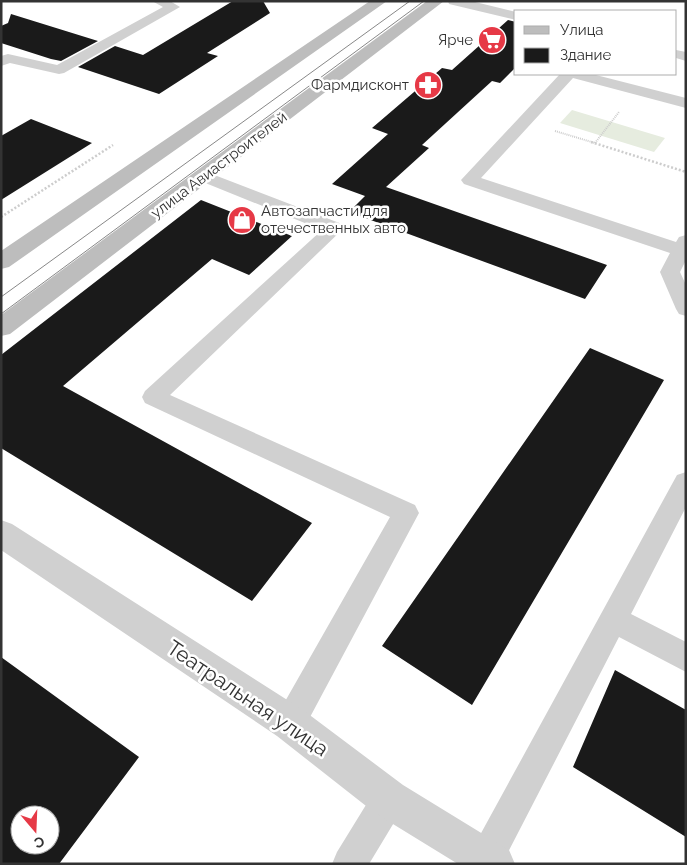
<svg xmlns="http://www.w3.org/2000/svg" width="687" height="865" font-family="Raleway,sans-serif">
<rect width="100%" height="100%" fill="#fff"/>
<!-- green -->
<path fill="#e6ecdf" d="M 572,110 L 665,138 L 654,152 L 560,123 Z"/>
<!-- building -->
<path fill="#1a1a1a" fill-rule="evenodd" d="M 233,1 L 263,1 L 270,13 L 207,53 L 218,56 L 159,94 L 78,67 L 115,46 L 143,55 Z
M 11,14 L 98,41 L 61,61 L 51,59 L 1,43 L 1,26 L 8,23 Z
M 508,20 L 516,22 L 516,67 L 500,83 L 492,81 L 422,145 L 429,148 L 386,187 L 607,265 L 585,299 L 349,212 L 365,196 L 332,184 L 388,134 L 372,128 L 442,68 L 452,70 Z
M 31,119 L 92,143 L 1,200 L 1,136 Z
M 201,200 L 292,236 L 249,275 L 212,259 L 63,386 L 312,523 L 252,601 L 1,448 L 1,355 Z
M 590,348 L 664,380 L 472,705 L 382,646 Z
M 1,657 L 139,757 L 59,864 L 1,864 ZM 20,815 L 50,815 L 50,845 L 20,845 Z
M 615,670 L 686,710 L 686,837 L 573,767 Z"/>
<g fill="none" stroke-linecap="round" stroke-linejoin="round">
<!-- path-far1 -->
<path stroke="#cdcdcd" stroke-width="2" stroke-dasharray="1 1" stroke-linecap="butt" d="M 555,131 L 595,143
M 595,143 L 619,112"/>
<!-- path -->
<path stroke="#cdcdcd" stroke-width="2.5" stroke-dasharray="2 2" stroke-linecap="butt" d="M 591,142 L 686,172
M 1,217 L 113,145"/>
<!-- lane -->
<path fill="#d0d0d0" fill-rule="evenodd" d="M 152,1 L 170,1 L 180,7 L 64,73 L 59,74 L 10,63 L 1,66 L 1,56 L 8,54 L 57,65 L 163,7 Z
M 448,1 L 471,1 L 516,12 L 516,20 L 449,4 Z
M 676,50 L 686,52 L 686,61 L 676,58 Z
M 560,74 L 592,74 L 686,98 L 686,108 L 573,78 L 481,178 L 676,242 L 679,237 L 686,235 L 686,260 L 680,272 L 686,285 L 686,316 L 679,314 L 676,309 L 660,272 L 670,253 L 464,184 L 461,180 Z
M 204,171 L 342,224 L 344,228 L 170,395 L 415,505 L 419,513 L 301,734 L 290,739 L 279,734 L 274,723 L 279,712 L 390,517 L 145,403 L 142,397 L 145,391 L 322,230 L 198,180 L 195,176 L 198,172 Z
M 686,472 L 686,507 L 631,614 L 686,642 L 686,672 L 619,637 L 502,864 L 471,864 L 469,858 L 474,846 L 677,475 Z
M 389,782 L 401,787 L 406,799 L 401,811 L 369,864 L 332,864 L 337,852 L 377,787 Z"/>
<!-- street -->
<path fill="#d0d0d0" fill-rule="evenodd" d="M 1,520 L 12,524 L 303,710 L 403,785 L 509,850 L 515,864 L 458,864 L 375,813 L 277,736 L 1,550 Z"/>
<!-- secondary -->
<path fill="#bdbdbd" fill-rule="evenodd" d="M 370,1 L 387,1 L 9,267 L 1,269 L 1,251 Z
M 427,1 L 444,1 L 10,334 L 1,336 L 1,315 Z"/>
<!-- tram -->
<path stroke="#888" stroke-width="1" d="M 1,297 L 410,1
M 1,314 L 424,1"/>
</g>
<!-- icons -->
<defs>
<symbol id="supermarket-disc" viewBox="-11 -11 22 22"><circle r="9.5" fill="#e63946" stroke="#fff"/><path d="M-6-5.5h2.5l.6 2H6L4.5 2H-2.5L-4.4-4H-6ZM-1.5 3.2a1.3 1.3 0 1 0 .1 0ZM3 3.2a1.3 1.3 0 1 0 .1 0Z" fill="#fff"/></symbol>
<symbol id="pharmacy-disc" viewBox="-11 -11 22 22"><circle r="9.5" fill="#e63946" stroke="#fff"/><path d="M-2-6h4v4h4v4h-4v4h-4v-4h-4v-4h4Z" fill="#fff"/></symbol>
<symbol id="shop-disc" viewBox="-11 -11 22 22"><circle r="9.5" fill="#e63946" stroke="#fff"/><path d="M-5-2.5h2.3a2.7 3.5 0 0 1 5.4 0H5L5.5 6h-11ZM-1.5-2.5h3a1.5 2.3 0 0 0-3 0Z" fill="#fff"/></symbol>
</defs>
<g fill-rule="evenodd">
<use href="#supermarket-disc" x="476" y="24" width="32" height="32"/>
<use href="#pharmacy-disc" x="412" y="69" width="32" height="32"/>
<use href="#shop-disc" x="226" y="204" width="32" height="32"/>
</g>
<g text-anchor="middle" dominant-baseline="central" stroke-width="5" stroke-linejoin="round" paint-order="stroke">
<!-- far-poi labels -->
<g font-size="15" fill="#333" stroke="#fff" text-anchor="end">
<text x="473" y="40">Ярче</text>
<text x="409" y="85">Фармдисконт</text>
<text x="261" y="211" text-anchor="start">Автозапчасти для<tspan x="261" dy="17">отечественных авто</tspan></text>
</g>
<!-- far-street labels -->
<g font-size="15" fill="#333" stroke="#fff">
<text transform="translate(219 165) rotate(-37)">улица Авиастроителей</text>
</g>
<!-- near-street labels -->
<g font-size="21" fill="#333" stroke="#fff">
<text transform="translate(248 698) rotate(34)">Театральная улица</text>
</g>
</g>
<!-- border -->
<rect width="687" height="865" fill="none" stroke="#333333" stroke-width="5"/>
<!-- legend -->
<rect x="514" y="10" width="162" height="65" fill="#ffffff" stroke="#adadad"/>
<rect x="524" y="26" width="25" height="8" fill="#bdbdbd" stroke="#adadad"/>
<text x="560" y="35" font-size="15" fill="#333333">Улица</text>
<rect x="524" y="48" width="25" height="15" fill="#1a1a1a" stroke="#adadad"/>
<text x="560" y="60" font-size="15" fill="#333333">Здание</text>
<!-- north arrow -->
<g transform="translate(35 830) rotate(161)"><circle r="24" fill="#ffffff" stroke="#adadad"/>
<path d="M0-4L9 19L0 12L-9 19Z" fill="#e63946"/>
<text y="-8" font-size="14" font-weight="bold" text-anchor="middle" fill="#333333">С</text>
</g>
</svg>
